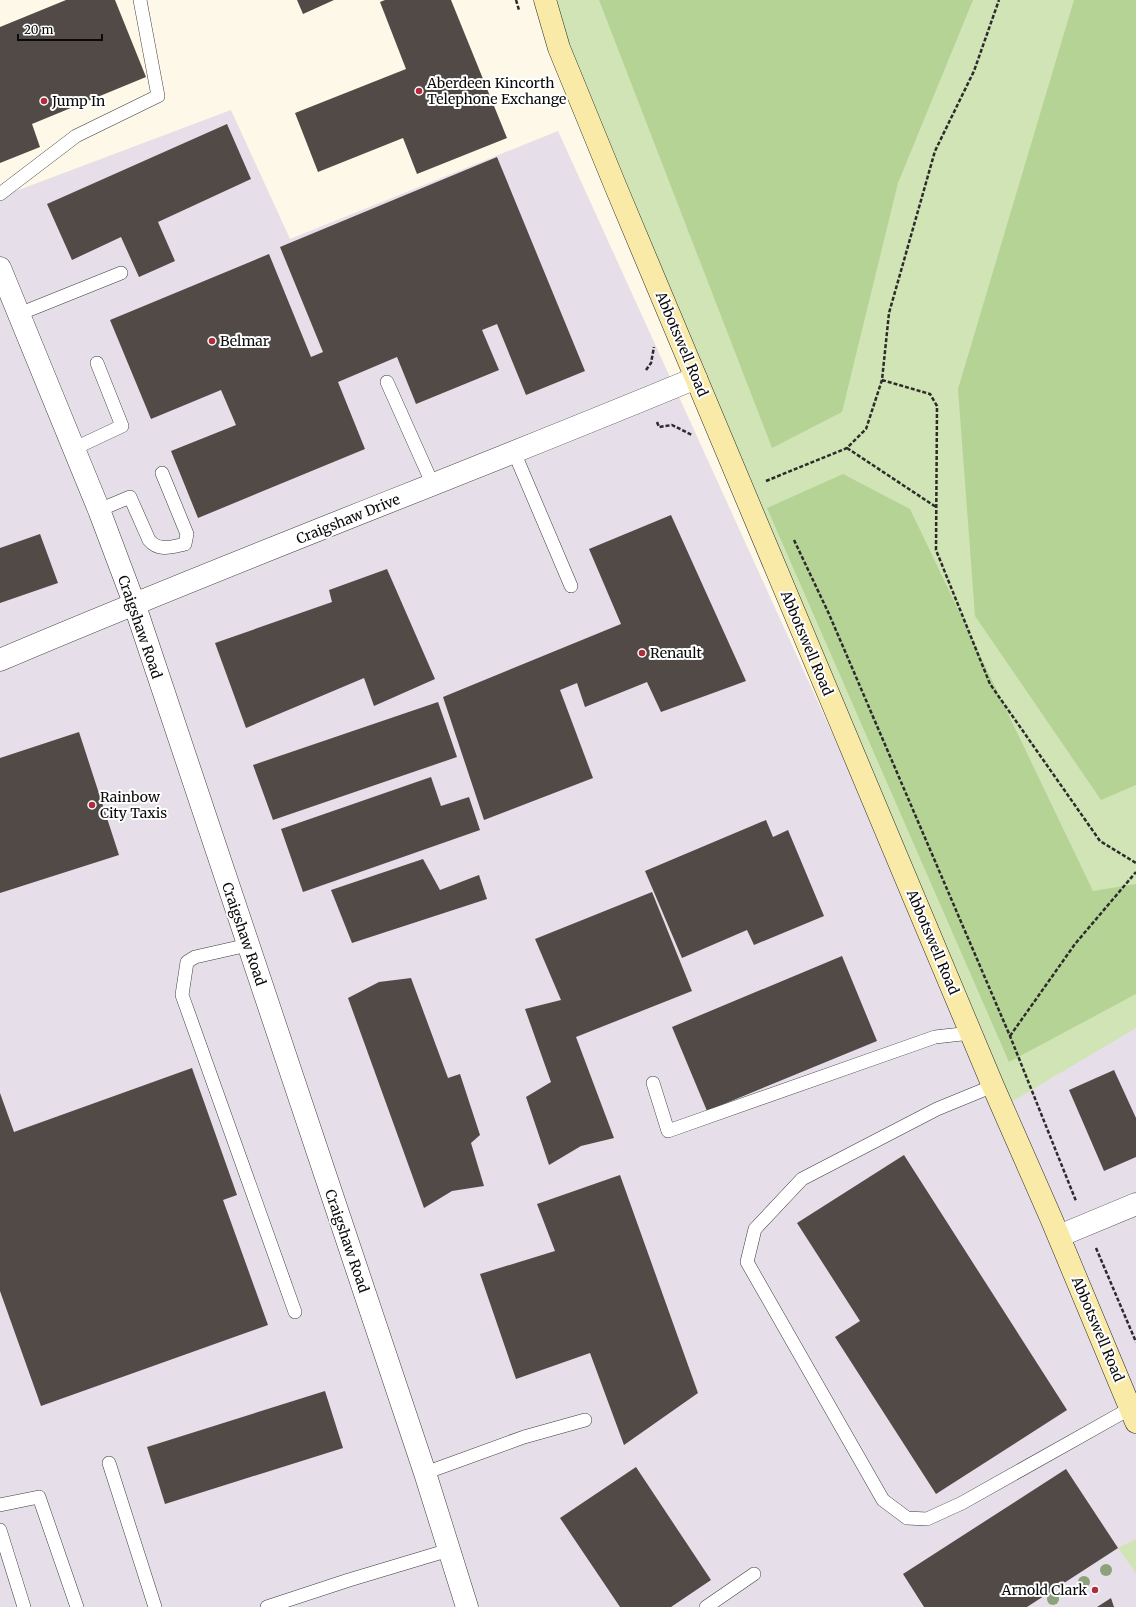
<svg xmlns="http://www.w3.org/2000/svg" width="1136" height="1607" font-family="Merriweather,serif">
<rect width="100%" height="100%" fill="#fdf8e8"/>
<!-- industrial -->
<path fill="#e6dee8" d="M 231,110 L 290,239 L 558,131 L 999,1100 L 1052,1078 L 1136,1024 L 1136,1607 L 0,1607 L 0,197 Z"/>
<!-- green -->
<path fill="#d1e4b5" d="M 545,0 L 1136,0 L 1136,1028 L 1003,1107 Z
M 1136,1539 L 1136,1573 L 1118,1548 Z"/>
<!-- forest -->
<path fill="#b6d396" d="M 599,0 L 973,0 L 898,183 L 842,412 L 772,448 Z
M 1074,0 L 1136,0 L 1136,785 L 1101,800 L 975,616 L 958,389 Z
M 843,474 L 910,509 L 1093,891 L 1136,884 L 1136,994 L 1009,1062 L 767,508 Z"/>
<!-- building -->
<path fill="#514a47" d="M 66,0 L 115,0 L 146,77 L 32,124 L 40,147 L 0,163 L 0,27 Z
M 297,0 L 334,0 L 303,14 Z
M 385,0 L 451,0 L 507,138 L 417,174 L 403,138 L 318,172 L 295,113 L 406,69 L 380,2 Z
M 227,124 L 251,179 L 158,222 L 175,261 L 139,277 L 121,237 L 72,260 L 47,204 Z
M 497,157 L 585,371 L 526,395 L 497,324 L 482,330 L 499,370 L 416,404 L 397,357 L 338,382 L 365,449 L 198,518 L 171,451 L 236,425 L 221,390 L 151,419 L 110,320 L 269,254 L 311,357 L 323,352 L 280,247 Z
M 671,515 L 746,681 L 661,712 L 647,682 L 585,707 L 577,683 L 560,690 L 593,778 L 484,820 L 443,697 L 621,624 L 589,549 Z
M 40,534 L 58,583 L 0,603 L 0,548 Z
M 387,569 L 435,679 L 374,706 L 364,678 L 246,728 L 215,643 L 332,602 L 329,590 Z
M 438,702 L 457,757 L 273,820 L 253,765 Z
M 79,732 L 119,855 L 0,893 L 0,758 Z
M 431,777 L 441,806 L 469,797 L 480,830 L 303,892 L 281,829 Z
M 766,820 L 773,837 L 788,830 L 824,916 L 754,945 L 747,930 L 682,958 L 645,871 Z
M 423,859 L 440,890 L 479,875 L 487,899 L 352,943 L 331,890 Z
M 652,892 L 692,991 L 576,1037 L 614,1138 L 581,1146 L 549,1165 L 526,1097 L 551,1082 L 525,1009 L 561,1000 L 535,939 Z
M 842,956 L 877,1041 L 707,1111 L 672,1027 Z
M 411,978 L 448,1078 L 460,1074 L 480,1135 L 471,1143 L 484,1186 L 452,1191 L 424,1208 L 348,998 L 379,982 Z
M 192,1068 L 237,1195 L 223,1200 L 268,1325 L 41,1406 L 0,1291 L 0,1093 L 14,1132 Z
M 1114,1070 L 1136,1118 L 1136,1157 L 1104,1171 L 1069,1090 Z
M 904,1155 L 1067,1410 L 936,1494 L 835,1337 L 860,1321 L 797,1223 Z
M 620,1175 L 698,1393 L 624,1445 L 590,1353 L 516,1379 L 480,1274 L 555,1251 L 537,1204 Z
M 325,1391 L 343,1448 L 165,1504 L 147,1447 Z
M 636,1467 L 711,1580 L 671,1607 L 620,1607 L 560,1518 Z
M 1066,1469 L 1118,1548 L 1027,1607 L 924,1607 L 903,1574 Z
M 1111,1598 L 1114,1607 L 1097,1607 Z"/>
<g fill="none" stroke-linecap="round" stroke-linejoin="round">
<defs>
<path id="lane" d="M 0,194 L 76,136 L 158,96 L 140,0
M 19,314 L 121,273
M 387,382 L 433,485
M 73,449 L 122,426 L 97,363
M 514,452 L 571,586
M 99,510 L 130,497 L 149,540 C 159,552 172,547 185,544 L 187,534 L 162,473
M 248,945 L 195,957 L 187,962 L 182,995 L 295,1312
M 653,1083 L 668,1131 L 935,1037 L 971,1033
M 993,1086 L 937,1109 L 802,1179 L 755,1229 L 747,1262 L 883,1500 L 907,1518 L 927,1519 L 962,1503 L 1131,1408
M 109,1463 L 155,1607
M 425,1473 L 524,1437 L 585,1420
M 0,1505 L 39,1497 L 77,1607
M 0,1530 L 24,1607
M 267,1607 L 349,1580 L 449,1550
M 706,1607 L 754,1574"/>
<path id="street" d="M 0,268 L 99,510 L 134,603 L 425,1473 L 467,1607
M 0,660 C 230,562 465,474 696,378
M 1059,1236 L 1136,1204"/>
<path id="secondary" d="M 545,0 L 559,48 L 615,185 L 993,1086 L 1051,1218 L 1136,1422"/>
</defs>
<!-- lane casing -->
<use href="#lane" stroke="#3d3d3d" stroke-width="14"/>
<!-- street casing -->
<use href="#street" stroke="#3d3d3d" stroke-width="23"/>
<!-- secondary casing -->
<use href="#secondary" stroke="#2c2c2c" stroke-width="23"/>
<!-- path -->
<path stroke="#2c2c2c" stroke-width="2.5" stroke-dasharray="4 2" stroke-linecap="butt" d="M 516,0 L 519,10
M 646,370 L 651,363 L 654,347
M 882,380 L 930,394 L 937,406 L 936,550 L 990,684 L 1100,841 L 1136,863
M 657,422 L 659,427 L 672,425 L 692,435
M 847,448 L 936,507
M 766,481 L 847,448 L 866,429 L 882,380 L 889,313 L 935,151 L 974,71 L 999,0
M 794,540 L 829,614 L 1010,1036 L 1076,1201
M 1010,1036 L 1075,944 L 1136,872
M 1096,1248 L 1136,1342"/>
<!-- lane -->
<use href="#lane" stroke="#fff" stroke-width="13"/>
<!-- street -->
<use href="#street" stroke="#fff" stroke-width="22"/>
<!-- secondary -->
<use href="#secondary" stroke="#f9eaa7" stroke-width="22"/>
</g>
<!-- trees -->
<g fill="#8ca27a">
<circle cx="1106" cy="1570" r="6"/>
<circle cx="1084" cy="1582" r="6"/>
<circle cx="1053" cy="1599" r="6"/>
</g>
<!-- markers -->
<g fill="#ae2d3c" stroke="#fff" stroke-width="1.5">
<circle cx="419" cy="91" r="4"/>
<circle cx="44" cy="101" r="4"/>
<circle cx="212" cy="341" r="4"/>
<circle cx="642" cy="653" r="4"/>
<circle cx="92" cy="805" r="4"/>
<circle cx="1095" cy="1590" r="4"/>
</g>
<g text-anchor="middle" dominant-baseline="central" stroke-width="4" stroke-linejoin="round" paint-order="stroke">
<!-- poi labels -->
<g font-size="14" fill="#0a0a0a" stroke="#fff" text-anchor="start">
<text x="427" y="83">Aberdeen Kincorth<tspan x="427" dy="16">Telephone Exchange</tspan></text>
<text x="52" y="101">Jump In</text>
<text x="220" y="341">Belmar</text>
<text x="650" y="653">Renault</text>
<text x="100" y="797">Rainbow<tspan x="100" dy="16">City Taxis</tspan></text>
<text x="1087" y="1590" text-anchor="end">Arnold Clark</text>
</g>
<!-- street labels -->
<g font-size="14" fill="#0a0a0a" stroke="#fff">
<text transform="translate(682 344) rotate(67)">Abbotswell Road</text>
<text transform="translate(348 519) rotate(-22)">Craigshaw Drive</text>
<text transform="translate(140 627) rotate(71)">Craigshaw Road</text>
<text transform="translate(807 643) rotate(67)">Abbotswell Road</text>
<text transform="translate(244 934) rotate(71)">Craigshaw Road</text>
<text transform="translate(933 942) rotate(67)">Abbotswell Road</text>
<text transform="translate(347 1241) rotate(71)">Craigshaw Road</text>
<text transform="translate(1098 1329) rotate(67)">Abbotswell Road</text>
</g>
</g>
<!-- scale -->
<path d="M18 34v6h84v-6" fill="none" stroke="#0a0a0a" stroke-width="2"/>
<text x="24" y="34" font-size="12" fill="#0a0a0a" stroke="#ffffff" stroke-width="3" paint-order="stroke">20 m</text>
</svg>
